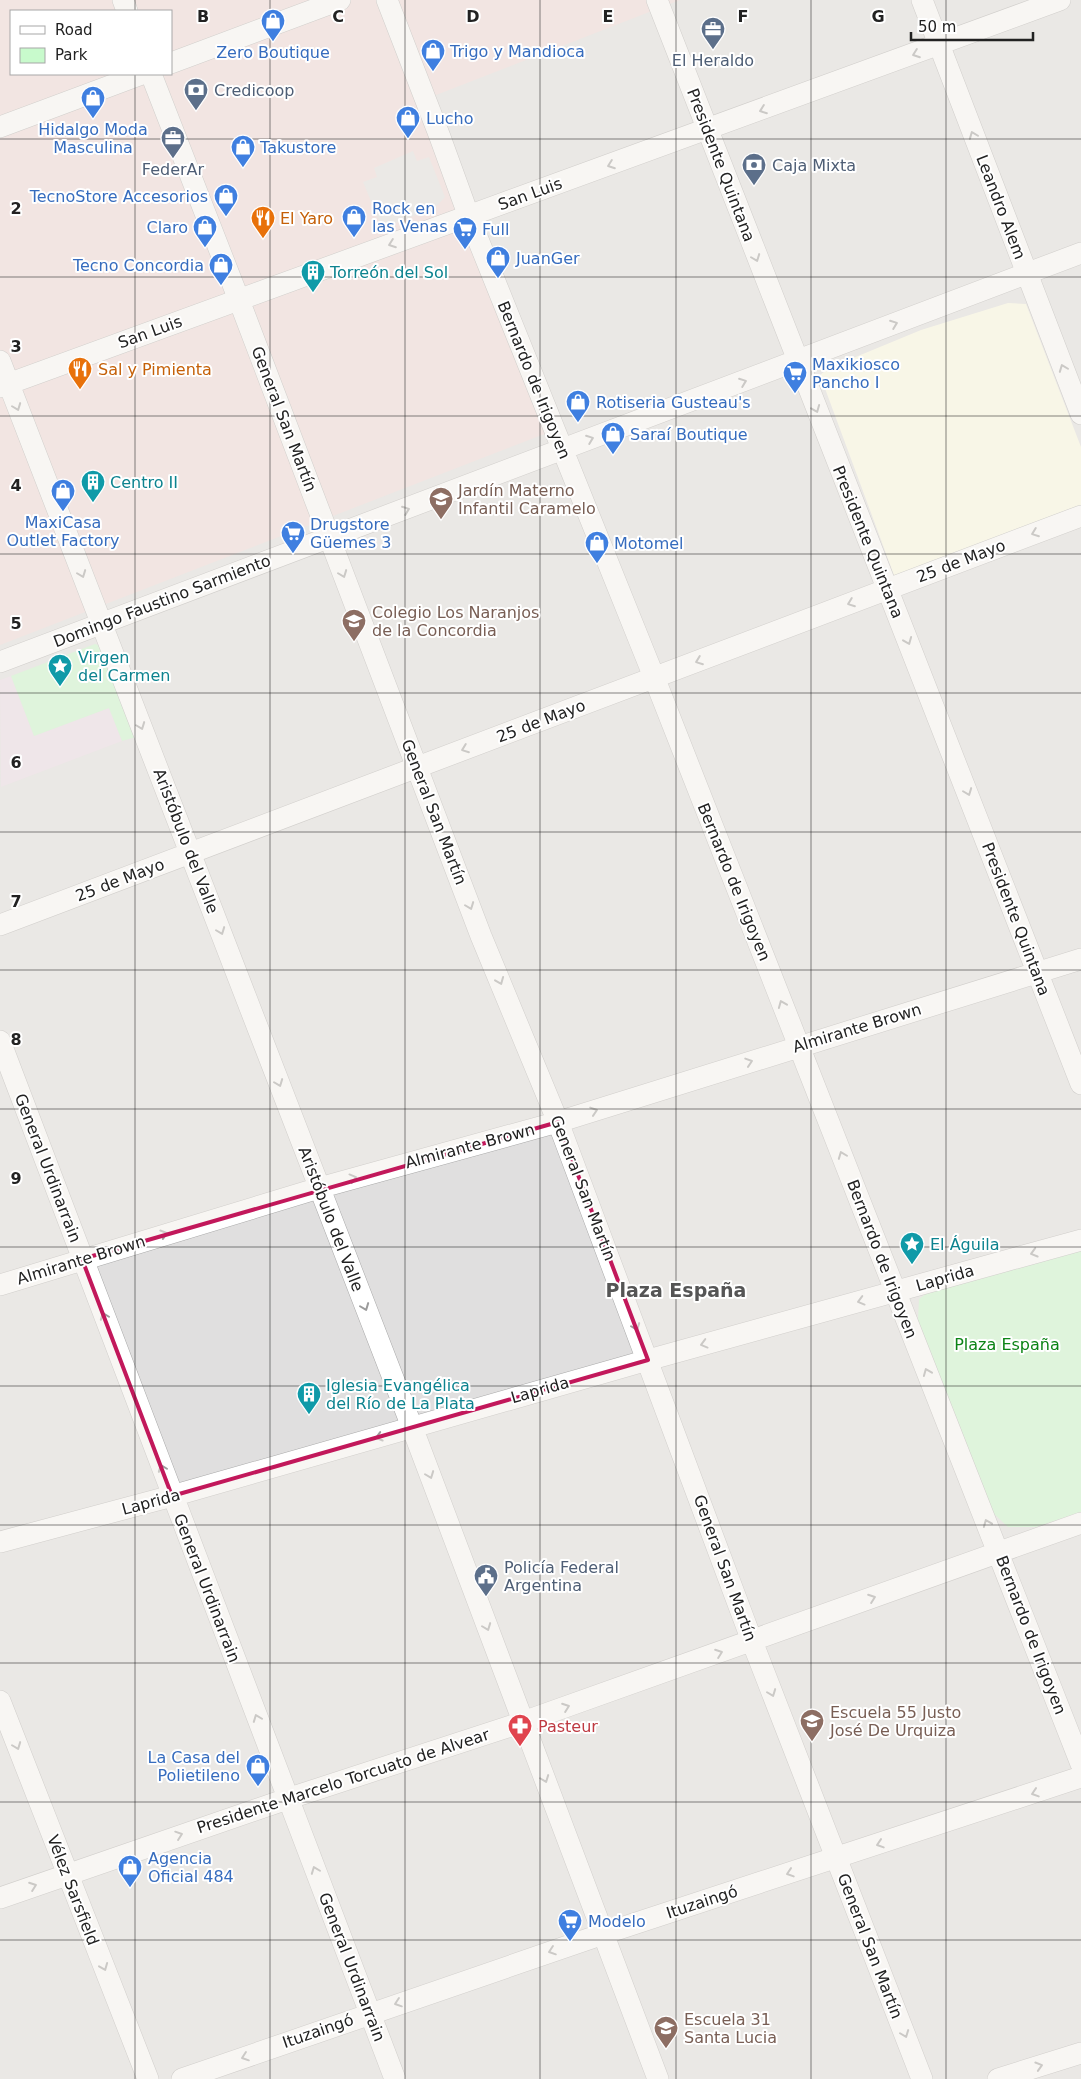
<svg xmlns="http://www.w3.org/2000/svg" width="1081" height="2079" font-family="'DejaVu Sans',sans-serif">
<rect width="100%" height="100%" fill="#f2efe9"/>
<!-- residential -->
<path fill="#e0dfdf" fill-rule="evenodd" d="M 0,0 L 1081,0 L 1081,2079 L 0,2079 ZM 11,11 L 171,11 L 171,74 L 11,74 Z"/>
<!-- commercial -->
<path fill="#f2dad9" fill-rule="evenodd" d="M 0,0 L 680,0 L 418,102 L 547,433 L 0,645 ZM 11,11 L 171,11 L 171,74 L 11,74 Z"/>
<!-- industrial -->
<path fill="#ebdbe8" d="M 11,676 L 34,736 L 109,708 L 122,741 L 1,787 L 0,680 Z"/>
<!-- education -->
<path fill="#ffffe5" d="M 1008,303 L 1026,304 L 1081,447 L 1081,507 L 900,575 L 894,575 L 820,375 L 829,368 L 921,330 Z"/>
<!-- park -->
<path fill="#c8facc" d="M 95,644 L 100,646 L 136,737 L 122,741 L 109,708 L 34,736 L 11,676 Z
M 1081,1246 L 1081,1512 L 1036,1527 L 1008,1527 L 992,1512 L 918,1320 L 919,1299 L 937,1286 Z"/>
<!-- parking -->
<path fill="#e2e2e2" d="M 413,151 L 417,161 L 429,157 L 445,197 L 435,208 L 382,228 L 363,182 L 377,177 L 374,168 Z"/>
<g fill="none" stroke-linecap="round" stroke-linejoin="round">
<defs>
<path id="minor" d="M 123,0 L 127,11
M 387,0 L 440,137 L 469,217 L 654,677 L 1081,1764
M 657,0 L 1081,1084
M 922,0 L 1081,414
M 171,63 L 340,0
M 151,74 L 239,300 L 481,936 L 558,1122 L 752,1641 L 922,2079
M 0,127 L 142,74
M 0,361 L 412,1427 L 658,2079
M 0,387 L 1060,0
M 0,662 L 1081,253
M 0,925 L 1081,516
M 0,1041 L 395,2079
M 0,1285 L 319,1188 L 558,1122 L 1081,959
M 0,1542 L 172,1496 L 648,1360 L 1081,1240
M 0,1701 L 148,2079
M 0,1898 L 287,1799 L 523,1722 L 1081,1523
M 182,2079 L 603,1934 L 1081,1777
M 998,2079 L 1081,2053"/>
</defs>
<!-- minor casing -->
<use href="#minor" stroke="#a9a9a9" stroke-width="22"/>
<!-- minor -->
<use href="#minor" stroke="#fff" stroke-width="21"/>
</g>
<!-- one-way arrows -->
<defs><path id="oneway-chevron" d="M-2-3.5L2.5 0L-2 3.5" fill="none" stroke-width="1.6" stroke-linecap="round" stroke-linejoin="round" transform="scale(1.25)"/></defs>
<g stroke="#9c9c9c">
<use href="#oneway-chevron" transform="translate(916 54) rotate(160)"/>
<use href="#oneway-chevron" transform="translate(763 110) rotate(160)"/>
<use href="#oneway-chevron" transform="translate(973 135) rotate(-111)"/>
<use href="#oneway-chevron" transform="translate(611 165) rotate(160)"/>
<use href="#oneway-chevron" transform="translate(392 244) rotate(160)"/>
<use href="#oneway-chevron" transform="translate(756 258) rotate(69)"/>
<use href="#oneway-chevron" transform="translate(894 324) rotate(-21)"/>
<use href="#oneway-chevron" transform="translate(1063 368) rotate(-111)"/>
<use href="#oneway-chevron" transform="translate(743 382) rotate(-21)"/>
<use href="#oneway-chevron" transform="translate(17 407) rotate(69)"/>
<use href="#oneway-chevron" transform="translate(816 409) rotate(68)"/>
<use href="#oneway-chevron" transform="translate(590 439) rotate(-21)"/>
<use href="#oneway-chevron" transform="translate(406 510) rotate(-21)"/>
<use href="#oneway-chevron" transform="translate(1035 533) rotate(159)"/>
<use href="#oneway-chevron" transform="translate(82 574) rotate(69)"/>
<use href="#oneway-chevron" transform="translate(343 574) rotate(69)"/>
<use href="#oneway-chevron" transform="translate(851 603) rotate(159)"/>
<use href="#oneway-chevron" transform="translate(908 641) rotate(68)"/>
<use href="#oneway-chevron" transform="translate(699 661) rotate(159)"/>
<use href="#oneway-chevron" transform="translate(141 726) rotate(69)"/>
<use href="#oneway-chevron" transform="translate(465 749) rotate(159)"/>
<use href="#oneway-chevron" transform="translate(968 792) rotate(69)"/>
<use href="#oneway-chevron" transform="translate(470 906) rotate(69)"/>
<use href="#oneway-chevron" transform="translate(221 931) rotate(69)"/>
<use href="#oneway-chevron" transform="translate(500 981) rotate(68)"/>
<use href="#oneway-chevron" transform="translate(782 1004) rotate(-112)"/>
<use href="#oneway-chevron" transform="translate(749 1062) rotate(-18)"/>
<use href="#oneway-chevron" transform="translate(279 1083) rotate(69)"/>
<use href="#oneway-chevron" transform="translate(594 1111) rotate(-18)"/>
<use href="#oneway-chevron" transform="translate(842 1155) rotate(-111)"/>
<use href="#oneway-chevron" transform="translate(353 1178) rotate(-15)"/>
<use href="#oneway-chevron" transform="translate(164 1234) rotate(-17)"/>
<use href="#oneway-chevron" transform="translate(1034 1253) rotate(164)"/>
<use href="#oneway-chevron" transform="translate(861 1301) rotate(165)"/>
<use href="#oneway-chevron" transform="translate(365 1307) rotate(69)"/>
<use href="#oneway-chevron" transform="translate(104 1316) rotate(-111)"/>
<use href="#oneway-chevron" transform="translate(636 1327) rotate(69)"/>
<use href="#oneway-chevron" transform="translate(704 1344) rotate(165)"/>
<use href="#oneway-chevron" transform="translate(927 1372) rotate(-112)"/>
<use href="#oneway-chevron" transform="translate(379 1437) rotate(164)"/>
<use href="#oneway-chevron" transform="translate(162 1468) rotate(-111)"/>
<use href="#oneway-chevron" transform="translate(430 1475) rotate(69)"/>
<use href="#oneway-chevron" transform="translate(987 1523) rotate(-112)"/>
<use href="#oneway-chevron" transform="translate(872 1598) rotate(-20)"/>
<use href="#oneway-chevron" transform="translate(487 1627) rotate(69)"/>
<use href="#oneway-chevron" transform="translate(719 1653) rotate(-20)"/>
<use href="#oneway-chevron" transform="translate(772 1693) rotate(69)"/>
<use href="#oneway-chevron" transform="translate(566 1707) rotate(-20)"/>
<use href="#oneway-chevron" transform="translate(257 1718) rotate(-111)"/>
<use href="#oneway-chevron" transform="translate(17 1746) rotate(69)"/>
<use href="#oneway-chevron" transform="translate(545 1779) rotate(69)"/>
<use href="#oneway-chevron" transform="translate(1035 1793) rotate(162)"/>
<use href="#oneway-chevron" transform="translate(179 1835) rotate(-19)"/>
<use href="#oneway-chevron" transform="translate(880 1844) rotate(162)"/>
<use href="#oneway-chevron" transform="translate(315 1870) rotate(-111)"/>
<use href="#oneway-chevron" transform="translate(790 1873) rotate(162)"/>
<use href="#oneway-chevron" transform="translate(33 1886) rotate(-20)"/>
<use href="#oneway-chevron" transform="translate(552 1951) rotate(161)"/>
<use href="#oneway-chevron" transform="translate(104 1967) rotate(68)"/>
<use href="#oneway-chevron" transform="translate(398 2003) rotate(161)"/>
<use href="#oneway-chevron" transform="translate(905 2034) rotate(69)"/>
<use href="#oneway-chevron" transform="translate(245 2057) rotate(161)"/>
<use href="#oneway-chevron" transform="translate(1039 2066) rotate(-17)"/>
</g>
<!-- marked area -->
<path d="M0 0H1081V2079H0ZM 558,1122 L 648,1360 L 172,1496 L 82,1259 Z" fill="#f2efe9" fill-opacity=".55" fill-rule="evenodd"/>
<path fill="none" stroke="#c2185b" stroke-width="4" stroke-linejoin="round" d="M 558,1122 L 648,1360 L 172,1496 L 82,1259 Z"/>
<!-- grid -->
<path fill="none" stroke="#222" stroke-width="1" stroke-opacity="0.55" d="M 135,0 L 135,11M 270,0 L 270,2079M 405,0 L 405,2079M 540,0 L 540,2079M 676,0 L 676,2079M 811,0 L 811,2079M 946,0 L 946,2079M 135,74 L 135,2079M 0,139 L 1081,139M 0,277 L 1081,277M 0,416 L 1081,416M 0,554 L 1081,554M 0,693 L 1081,693M 0,832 L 1081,832M 0,970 L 1081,970M 0,1109 L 1081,1109M 0,1247 L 1081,1247M 0,1386 L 1081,1386M 0,1525 L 1081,1525M 0,1663 L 1081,1663M 0,1802 L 1081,1802M 0,1940 L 1081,1940"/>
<!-- icons -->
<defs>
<symbol id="shop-pin" viewBox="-11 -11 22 30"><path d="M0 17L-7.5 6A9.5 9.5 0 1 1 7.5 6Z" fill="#3f7fe0" stroke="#fff"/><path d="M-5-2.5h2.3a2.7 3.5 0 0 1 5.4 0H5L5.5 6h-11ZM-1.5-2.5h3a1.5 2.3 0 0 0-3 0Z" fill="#fff"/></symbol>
<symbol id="office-pin" viewBox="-11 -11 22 30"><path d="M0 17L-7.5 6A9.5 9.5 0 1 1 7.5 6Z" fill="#5c6f8a" stroke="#fff"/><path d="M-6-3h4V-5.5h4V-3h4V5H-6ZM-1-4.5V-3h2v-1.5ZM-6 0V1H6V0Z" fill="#fff"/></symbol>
<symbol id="bank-pin" viewBox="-11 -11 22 30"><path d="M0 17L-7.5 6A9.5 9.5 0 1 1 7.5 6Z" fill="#5c6f8a" stroke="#fff"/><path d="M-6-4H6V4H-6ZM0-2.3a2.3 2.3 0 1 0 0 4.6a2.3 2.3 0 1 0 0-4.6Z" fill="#fff"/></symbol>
<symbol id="restaurant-pin" viewBox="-11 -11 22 30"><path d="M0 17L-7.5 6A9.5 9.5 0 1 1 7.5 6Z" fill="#e8710a" stroke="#fff"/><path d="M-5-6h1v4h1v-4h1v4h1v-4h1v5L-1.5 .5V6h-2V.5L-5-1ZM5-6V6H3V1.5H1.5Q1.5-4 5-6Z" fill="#fff"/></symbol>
<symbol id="supermarket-pin" viewBox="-11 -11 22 30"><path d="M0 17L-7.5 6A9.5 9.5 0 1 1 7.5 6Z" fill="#3f7fe0" stroke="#fff"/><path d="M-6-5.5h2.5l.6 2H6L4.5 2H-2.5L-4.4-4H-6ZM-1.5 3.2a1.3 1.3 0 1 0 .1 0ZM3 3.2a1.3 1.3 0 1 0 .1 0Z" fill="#fff"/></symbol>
<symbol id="building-pin" viewBox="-11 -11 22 30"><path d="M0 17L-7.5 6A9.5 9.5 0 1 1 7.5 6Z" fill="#0f9aa8" stroke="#fff"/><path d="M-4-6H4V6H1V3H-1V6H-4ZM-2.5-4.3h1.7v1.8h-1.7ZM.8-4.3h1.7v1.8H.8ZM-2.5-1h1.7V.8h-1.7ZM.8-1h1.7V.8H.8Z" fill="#fff"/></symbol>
<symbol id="school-pin" viewBox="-11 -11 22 30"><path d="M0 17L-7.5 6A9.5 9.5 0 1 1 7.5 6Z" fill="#8d6e63" stroke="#fff"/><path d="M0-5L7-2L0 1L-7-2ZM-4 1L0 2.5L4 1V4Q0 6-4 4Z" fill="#fff"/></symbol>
<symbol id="sight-pin" viewBox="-11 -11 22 30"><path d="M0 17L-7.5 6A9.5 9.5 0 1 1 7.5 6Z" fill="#0f9aa8" stroke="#fff"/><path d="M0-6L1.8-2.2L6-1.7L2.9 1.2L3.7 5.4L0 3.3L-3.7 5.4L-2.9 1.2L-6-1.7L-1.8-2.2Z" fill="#fff"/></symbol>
<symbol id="civic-pin" viewBox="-11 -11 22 30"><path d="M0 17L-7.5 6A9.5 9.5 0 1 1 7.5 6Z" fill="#5c6f8a" stroke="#fff"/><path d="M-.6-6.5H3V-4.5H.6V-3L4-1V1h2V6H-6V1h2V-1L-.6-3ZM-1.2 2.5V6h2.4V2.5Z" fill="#fff"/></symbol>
<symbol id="pharmacy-pin" viewBox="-11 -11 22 30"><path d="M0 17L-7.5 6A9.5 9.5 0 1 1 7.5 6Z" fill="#e0444e" stroke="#fff"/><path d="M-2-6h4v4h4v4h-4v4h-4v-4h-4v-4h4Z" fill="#fff"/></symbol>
</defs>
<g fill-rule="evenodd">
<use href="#shop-pin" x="259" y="7" width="28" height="38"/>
<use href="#office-pin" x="699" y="15" width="28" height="38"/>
<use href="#shop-pin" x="419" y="37" width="28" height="38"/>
<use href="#bank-pin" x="182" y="76" width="28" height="38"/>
<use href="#shop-pin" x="79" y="84" width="28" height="38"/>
<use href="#shop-pin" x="394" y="104" width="28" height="38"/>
<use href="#office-pin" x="159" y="124" width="28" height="38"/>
<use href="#shop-pin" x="229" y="133" width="28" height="38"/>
<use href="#bank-pin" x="740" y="151" width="28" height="38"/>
<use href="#shop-pin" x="212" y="182" width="28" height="38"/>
<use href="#shop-pin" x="340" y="203" width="28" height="38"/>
<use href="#restaurant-pin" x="249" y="204" width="28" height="38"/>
<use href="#shop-pin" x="191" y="213" width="28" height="38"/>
<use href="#supermarket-pin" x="451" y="215" width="28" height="38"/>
<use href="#shop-pin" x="484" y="244" width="28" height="38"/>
<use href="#shop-pin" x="207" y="251" width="28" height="38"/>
<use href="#building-pin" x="299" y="258" width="28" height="38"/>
<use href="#restaurant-pin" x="66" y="355" width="28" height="38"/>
<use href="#supermarket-pin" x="781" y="359" width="28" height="38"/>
<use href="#shop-pin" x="564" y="388" width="28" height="38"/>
<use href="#shop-pin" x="599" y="420" width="28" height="38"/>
<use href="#building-pin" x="79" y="468" width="28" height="38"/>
<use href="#shop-pin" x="49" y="477" width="28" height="38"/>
<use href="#school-pin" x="427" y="485" width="28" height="38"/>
<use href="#supermarket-pin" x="279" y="519" width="28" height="38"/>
<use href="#shop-pin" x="583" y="529" width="28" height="38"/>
<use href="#school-pin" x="340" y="607" width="28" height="38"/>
<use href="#sight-pin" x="46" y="652" width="28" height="38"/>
<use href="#sight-pin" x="898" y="1230" width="28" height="38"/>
<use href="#building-pin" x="295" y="1380" width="28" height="38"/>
<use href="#civic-pin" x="472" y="1562" width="28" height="38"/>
<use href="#school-pin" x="798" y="1707" width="28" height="38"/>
<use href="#pharmacy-pin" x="506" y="1712" width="28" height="38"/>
<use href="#shop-pin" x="244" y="1752" width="28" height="38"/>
<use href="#shop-pin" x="116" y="1853" width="28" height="38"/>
<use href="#supermarket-pin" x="556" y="1907" width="28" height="38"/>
<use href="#school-pin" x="652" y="2014" width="28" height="38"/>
</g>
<g text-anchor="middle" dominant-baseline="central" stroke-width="4" stroke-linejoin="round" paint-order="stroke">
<!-- shop labels -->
<g font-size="16" fill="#366cbe" stroke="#fff" text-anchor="start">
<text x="450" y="51">Trigo y Mandioca</text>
<text x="273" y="52" text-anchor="middle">Zero Boutique</text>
<text x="426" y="118">Lucho</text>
<text x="93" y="129" text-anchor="middle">Hidalgo Moda<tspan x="93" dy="18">Masculina</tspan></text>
<text x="260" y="147">Takustore</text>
<text x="208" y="196" text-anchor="end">TecnoStore Accesorios</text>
<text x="372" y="208">Rock en<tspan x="372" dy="18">las Venas</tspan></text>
<text x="188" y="227" text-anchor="end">Claro</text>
<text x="482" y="229">Full</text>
<text x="516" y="258">JuanGer</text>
<text x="204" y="265" text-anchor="end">Tecno Concordia</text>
<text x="812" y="364">Maxikiosco<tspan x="812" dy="18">Pancho I</tspan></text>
<text x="596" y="402">Rotiseria Gusteau's</text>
<text x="630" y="434">Saraí Boutique</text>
<text x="63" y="522" text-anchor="middle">MaxiCasa<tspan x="63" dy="18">Outlet Factory</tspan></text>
<text x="310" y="524">Drugstore<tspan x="310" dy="18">Güemes 3</tspan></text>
<text x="614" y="543">Motomel</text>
<text x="240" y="1757" text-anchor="end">La Casa del<tspan x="240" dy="18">Polietileno</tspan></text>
<text x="148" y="1858">Agencia<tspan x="148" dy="18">Oficial 484</tspan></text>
<text x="588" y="1921">Modelo</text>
</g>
<!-- service labels -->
<g font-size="16" fill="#4e5e75" stroke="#fff" text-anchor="start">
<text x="713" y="60" text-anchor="middle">El Heraldo</text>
<text x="214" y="90">Credicoop</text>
<text x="772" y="165">Caja Mixta</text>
<text x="173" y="169" text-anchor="middle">FederAr</text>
<text x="504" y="1567">Policía Federal<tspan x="504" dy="18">Argentina</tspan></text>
</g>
<!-- street labels -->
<g font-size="16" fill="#222" stroke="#fff">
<text transform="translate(721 165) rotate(69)">Presidente Quintana</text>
<text transform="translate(530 194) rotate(-20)">San Luis</text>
<text transform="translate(1001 207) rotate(69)">Leandro Alem</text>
<text transform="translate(150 332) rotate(-20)">San Luis</text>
<text transform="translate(534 380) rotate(68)">Bernardo de Irigoyen</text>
<text transform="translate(284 419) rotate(69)">General San Martín</text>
<text transform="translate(868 542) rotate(68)">Presidente Quintana</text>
<text transform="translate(961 561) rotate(-21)">25 de Mayo</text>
<text transform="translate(162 601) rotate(-21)">Domingo Faustino Sarmiento</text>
<text transform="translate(541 721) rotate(-21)">25 de Mayo</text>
<text transform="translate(434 812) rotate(69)">General San Martín</text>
<text transform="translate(186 841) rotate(69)">Aristóbulo del Valle</text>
<text transform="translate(120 880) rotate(-21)">25 de Mayo</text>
<text transform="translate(734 882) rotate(68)">Bernardo de Irigoyen</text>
<text transform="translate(1016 919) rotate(69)">Presidente Quintana</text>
<text transform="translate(857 1028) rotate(-17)">Almirante Brown</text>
<text transform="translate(470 1146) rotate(-15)">Almirante Brown</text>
<text transform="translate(48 1168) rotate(69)">General Urdinarrain</text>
<text transform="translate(583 1188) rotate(69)">General San Martín</text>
<text transform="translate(331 1219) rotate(69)">Aristóbulo del Valle</text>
<text transform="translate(882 1259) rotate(69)">Bernardo de Irigoyen</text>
<text transform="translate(81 1260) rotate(-17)">Almirante Brown</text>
<text transform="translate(945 1278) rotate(-16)">Laprida</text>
<text transform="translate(540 1390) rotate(-16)">Laprida</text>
<text transform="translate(151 1502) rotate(-15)">Laprida</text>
<text transform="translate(725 1568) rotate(70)">General San Martín</text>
<text transform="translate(207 1588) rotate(69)">General Urdinarrain</text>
<text transform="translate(1031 1635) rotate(69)">Bernardo de Irigoyen</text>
<text transform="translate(343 1781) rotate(-18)">Presidente Marcelo Torcuato de Alvear</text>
<text transform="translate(73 1890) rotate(69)">Vélez Sarsfield</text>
<text transform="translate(702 1902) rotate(-18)">Ituzaingó</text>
<text transform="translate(870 1946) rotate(69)">General San Martín</text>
<text transform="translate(352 1967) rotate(69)">General Urdinarrain</text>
<text transform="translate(318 2031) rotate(-19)">Ituzaingó</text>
</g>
<!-- food labels -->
<g font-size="16" fill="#c56008" stroke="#fff" text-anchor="start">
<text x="280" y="218">El Yaro</text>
<text x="98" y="369">Sal y Pimienta</text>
</g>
<!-- culture labels -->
<g font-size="16" fill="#0d838f" stroke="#fff" text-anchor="start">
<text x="330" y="272">Torreón del Sol</text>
<text x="110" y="482">Centro II</text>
<text x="78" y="657">Virgen<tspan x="78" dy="18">del Carmen</tspan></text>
<text x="930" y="1244">El Águila</text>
<text x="326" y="1385">Iglesia Evangélica<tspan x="326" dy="18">del Río de La Plata</tspan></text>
</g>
<!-- education labels -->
<g font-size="16" fill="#785e54" stroke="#fff" text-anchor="start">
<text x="458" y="490">Jardín Materno<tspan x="458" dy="18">Infantil Caramelo</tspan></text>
<text x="372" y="612">Colegio Los Naranjos<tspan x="372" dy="18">de la Concordia</tspan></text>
<text x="830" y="1712">Escuela 55 Justo<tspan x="830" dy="18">José De Urquiza</tspan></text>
<text x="684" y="2019">Escuela 31<tspan x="684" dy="18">Santa Lucia</tspan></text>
</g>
<!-- park labels -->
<g font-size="16" fill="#0c8416" stroke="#fff">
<text x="1007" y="1344">Plaza España</text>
</g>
<!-- health labels -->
<g font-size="16" fill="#be3a42" stroke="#fff" text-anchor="start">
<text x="538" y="1726">Pasteur</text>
</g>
<!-- quarter labels -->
<g font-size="19" font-weight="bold" fill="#555" stroke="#fff">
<text x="676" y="1290">Plaza España</text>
</g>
</g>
<g font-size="16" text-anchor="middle" font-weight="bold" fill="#222" stroke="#fff" stroke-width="4" stroke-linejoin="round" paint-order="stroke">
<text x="203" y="22">B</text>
<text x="338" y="22">C</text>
<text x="473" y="22">D</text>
<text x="608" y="22">E</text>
<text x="743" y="22">F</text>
<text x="878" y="22">G</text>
<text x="16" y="214">2</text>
<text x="16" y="352">3</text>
<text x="16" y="491">4</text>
<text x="16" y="629">5</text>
<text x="16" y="768">6</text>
<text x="16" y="907">7</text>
<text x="16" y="1045">8</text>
<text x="16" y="1184">9</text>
</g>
<!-- legend -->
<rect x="10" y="10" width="162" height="65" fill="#ffffff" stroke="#a7a7a7"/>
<rect x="20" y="26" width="25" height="8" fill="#ffffff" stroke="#a7a7a7"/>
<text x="55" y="35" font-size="15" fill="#222222">Road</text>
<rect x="20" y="48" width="25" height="15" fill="#c8facc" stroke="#a7a7a7"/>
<text x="55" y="60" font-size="15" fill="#222222">Park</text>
<!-- scale -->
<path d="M911 32v8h122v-8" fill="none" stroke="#222222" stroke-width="2.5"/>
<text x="918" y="32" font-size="15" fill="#222222" stroke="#ffffff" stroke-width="4" paint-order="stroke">50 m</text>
</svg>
